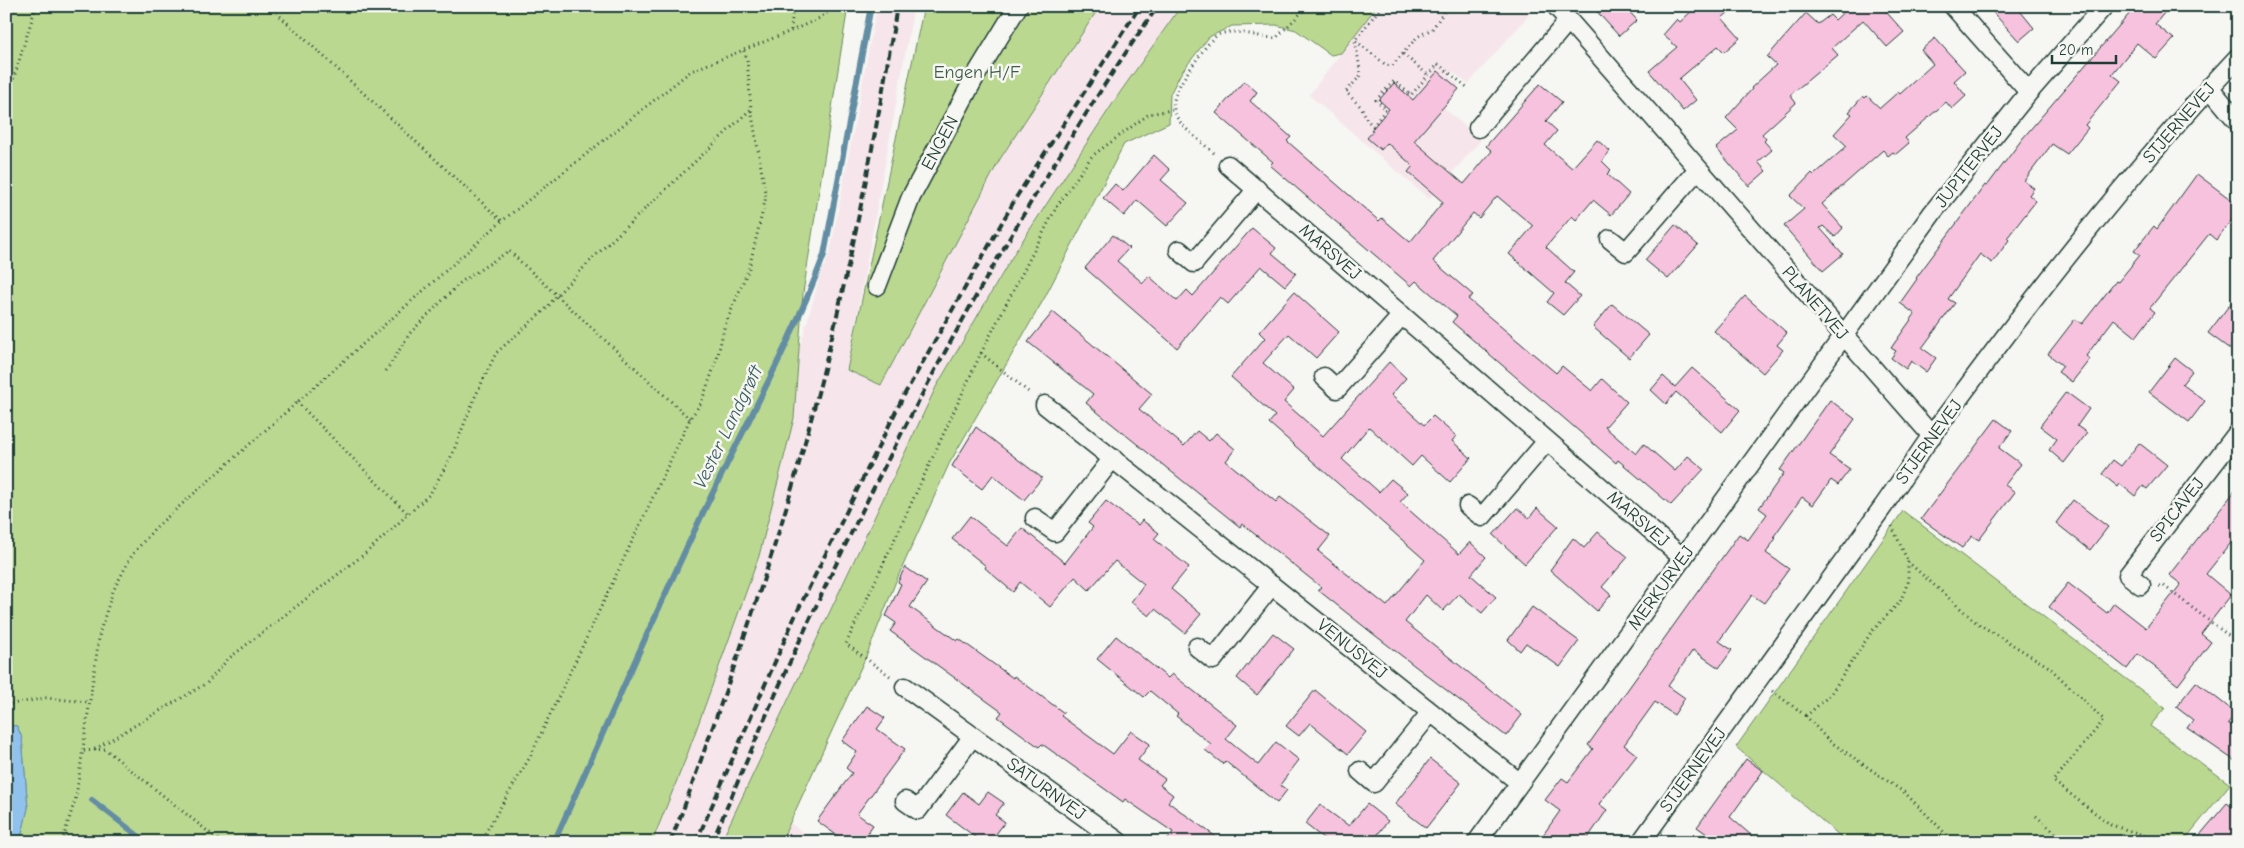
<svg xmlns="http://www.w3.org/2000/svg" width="2244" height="848" font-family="'Comic Neue',sans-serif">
<rect width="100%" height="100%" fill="#f6f6f2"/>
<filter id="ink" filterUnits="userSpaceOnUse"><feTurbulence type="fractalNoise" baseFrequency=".02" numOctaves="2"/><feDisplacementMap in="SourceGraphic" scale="10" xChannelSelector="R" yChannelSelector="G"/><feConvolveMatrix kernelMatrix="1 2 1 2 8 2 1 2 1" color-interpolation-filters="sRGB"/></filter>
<g filter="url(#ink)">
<!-- built -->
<path fill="#f6e6ec" d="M 877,6 L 914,6 L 847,370 L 1000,159 L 1100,6 L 1181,6 L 1121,91 L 1015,252 L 936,387 L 721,842 L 652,842 L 686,758 L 759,556 L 794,418 L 799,350 L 820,276 L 830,253 Z
M 1377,6 L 1527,6 L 1531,10 L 1530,14 L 1468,84 L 1453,72 L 1449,76 L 1458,84 L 1456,87 L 1459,89 L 1443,107 L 1481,140 L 1429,199 L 1309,95 Z
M 790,823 L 816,842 L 781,842 Z"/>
<!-- green -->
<path fill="#bbd891" stroke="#6d8a62" d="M 6,6 L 848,6 L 803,293 L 794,418 L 759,556 L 686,758 L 652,842 L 20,842 L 28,808 L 22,738 L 17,726 L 6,725 L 6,655 L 11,634 L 6,611 Z
M 924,6 L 1100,6 L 1000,159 L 881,385 L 847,370 Z
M 1181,6 L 1377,6 L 1341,53 L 1331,55 L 1296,30 L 1276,25 L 1232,26 L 1209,37 L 1181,73 L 1170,94 L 1169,123 L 1124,144 L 1045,297 L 949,464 L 896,581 L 868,652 L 781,842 L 721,842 L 936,387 L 1015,252 L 1121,91 Z
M 1903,511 L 2165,708 L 2150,726 L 2230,784 L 2183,842 L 2160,837 L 2156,842 L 1847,842 L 1736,747 Z"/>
<!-- water -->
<path fill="#91c2ed" stroke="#638da3" d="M 6,6 L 15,6 L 6,35 Z
M 6,611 L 11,634 L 6,655 Z
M 6,725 L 17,726 L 22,738 L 28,808 L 20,842 L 6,842 Z"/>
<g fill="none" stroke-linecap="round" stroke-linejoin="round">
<!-- stream -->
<path stroke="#638da3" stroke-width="6" d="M 92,800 L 146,842
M 554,842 C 603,734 650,625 700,519 C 742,431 790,346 824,255 L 871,6"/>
</g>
<!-- building -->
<path fill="#f7c2de" stroke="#1f3d34" d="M 1592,6 L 1624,6 L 1637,20 L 1619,36 Z
M 1697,6 L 1736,6 L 1722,18 L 1740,38 L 1724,52 L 1718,46 L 1679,79 L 1696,100 L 1683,111 L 1649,71 L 1677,47 L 1663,35 L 1677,19 L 1680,22 Z
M 1850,6 L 1881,6 L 1904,32 L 1887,47 L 1863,20 L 1832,48 L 1838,55 L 1790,95 L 1796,103 L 1762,134 L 1766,139 L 1764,141 L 1772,150 L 1758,162 L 1766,171 L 1749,186 L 1716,148 L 1738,130 L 1726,118 L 1752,89 L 1751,88 L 1776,65 L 1767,57 L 1806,13 L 1818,24 L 1830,15 L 1835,20 Z
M 1987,6 L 2016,6 L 2034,28 L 2019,41 Z
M 2136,6 L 2170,6 L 2155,24 L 2174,39 L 2156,59 L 2137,43 L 2112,74 L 2121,81 L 2085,125 L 2088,128 L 2067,154 L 2052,144 L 2024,181 L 2034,188 L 2029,195 L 2036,201 L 2007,238 L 2009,240 L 1992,263 L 1980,254 L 1948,299 L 1955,303 L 1922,348 L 1936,358 L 1926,372 L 1911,361 L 1906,369 L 1891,358 L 1896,351 L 1891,348 L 1915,314 L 1900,303 L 1917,279 L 1916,278 L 1985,185 L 1987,186 L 2023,138 Z
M 1935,38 L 1965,71 L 1954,81 L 1966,96 L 1952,109 L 1946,102 L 1905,138 L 1909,143 L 1896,154 L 1893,152 L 1888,156 L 1883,150 L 1822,204 L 1843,228 L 1835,237 L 1823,226 L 1820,228 L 1843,254 L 1823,271 L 1784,226 L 1804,209 L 1790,196 L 1812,173 L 1814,175 L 1847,146 L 1834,134 L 1852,114 L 1849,112 L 1863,96 L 1865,98 L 1867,96 L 1880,108 L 1898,92 L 1900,94 L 1933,64 L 1921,50 Z
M 1438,71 L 1459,89 L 1414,141 L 1464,184 L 1492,151 L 1486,146 L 1540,84 L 1562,102 L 1546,121 L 1557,131 L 1545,145 L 1572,168 L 1597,140 L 1610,151 L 1602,161 L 1611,170 L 1607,174 L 1629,194 L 1611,215 L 1593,200 L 1576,220 L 1572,216 L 1546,247 L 1574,272 L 1565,283 L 1580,296 L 1563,315 L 1547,302 L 1554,293 L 1509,254 L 1533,226 L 1497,196 L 1479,218 L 1473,213 L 1433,261 L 1473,295 L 1468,299 L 1556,373 L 1562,366 L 1592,391 L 1602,379 L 1627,402 L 1605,427 L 1636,454 L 1644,444 L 1675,471 L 1688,456 L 1704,469 L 1671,505 L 1618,460 L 1616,463 L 1452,322 L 1457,316 L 1416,281 L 1411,286 L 1307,197 L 1270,165 L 1273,162 L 1216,113 L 1244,81 L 1257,92 L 1250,101 L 1291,137 L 1287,141 L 1379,221 L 1382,218 L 1410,242 L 1443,202 L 1408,172 L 1413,166 L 1387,143 L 1381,150 L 1367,138 L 1373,131 L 1371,130 L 1389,109 L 1379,100 L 1394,83 L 1413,100 Z
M 1154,155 L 1170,170 L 1161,180 L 1188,203 L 1167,226 L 1137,200 L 1124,216 L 1103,198 L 1115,184 L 1123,191 Z
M 2197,174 L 2238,205 L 2238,212 L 2216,240 L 2209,234 L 2150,308 L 2155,312 L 2136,337 L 2114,319 L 2086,356 L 2090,359 L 2072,382 L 2058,372 L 2063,366 L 2048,354 L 2075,319 L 2082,324 L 2116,281 L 2118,282 L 2140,255 L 2134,251 L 2154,226 L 2157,229 Z
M 1675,225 L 1698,245 L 1668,279 L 1645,260 Z
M 1252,228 L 1276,248 L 1272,253 L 1296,273 L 1285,286 L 1261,266 L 1228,304 L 1220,297 L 1177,348 L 1085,268 L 1113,235 L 1129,248 L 1117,261 L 1143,283 L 1149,276 L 1177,301 L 1187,290 L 1193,296 Z
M 1294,292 L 1339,332 L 1316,358 L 1289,334 L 1263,363 L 1294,390 L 1284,402 L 1323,436 L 1389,362 L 1406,378 L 1391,395 L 1424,425 L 1433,416 L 1456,436 L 1452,441 L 1471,458 L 1450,482 L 1421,456 L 1412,466 L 1369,427 L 1342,459 L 1379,492 L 1391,479 L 1408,493 L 1400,502 L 1459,554 L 1470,542 L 1486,557 L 1471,575 L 1496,597 L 1482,613 L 1459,594 L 1443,611 L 1426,595 L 1405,622 L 1522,715 L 1506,736 L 1372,633 L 1318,590 L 1321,587 L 1242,524 L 1240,527 L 1086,403 L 1093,394 L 1028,342 L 1053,312 L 1152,394 L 1139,409 L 1184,446 L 1197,431 L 1209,441 L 1216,433 L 1235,449 L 1226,461 L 1276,502 L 1280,497 L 1330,536 L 1318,551 L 1387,606 L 1425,560 L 1269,423 L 1275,416 L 1231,377 L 1265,338 L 1259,332 Z
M 2238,294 L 2238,355 L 2208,333 Z
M 1745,296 L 1787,333 L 1777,345 L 1783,350 L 1763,373 L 1714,331 Z
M 1612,304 L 1649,335 L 1629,358 L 1593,327 Z
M 2175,358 L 2192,371 L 2182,384 L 2205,401 L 2189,422 L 2149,392 Z
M 1692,368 L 1740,410 L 1722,432 L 1676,392 L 1666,404 L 1651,390 L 1663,376 L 1675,387 Z
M 2066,392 L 2089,409 L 2077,426 L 2087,433 L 2064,463 L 2049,450 L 2057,439 L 2040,426 Z
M 1830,400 L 1855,419 L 1829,455 L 1850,469 L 1838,485 L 1831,480 L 1813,505 L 1802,497 L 1774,536 L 1776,538 L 1766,553 L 1789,569 L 1764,603 L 1752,595 L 1719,641 L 1732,650 L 1719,668 L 1693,650 L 1668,686 L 1685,698 L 1674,715 L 1655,702 L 1624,745 L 1637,755 L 1599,804 L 1607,810 L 1585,842 L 1538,842 L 1560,811 L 1545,800 L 1562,778 L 1568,782 L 1593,749 L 1588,745 L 1739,534 L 1748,540 L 1767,514 L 1759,508 L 1784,473 L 1780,470 Z
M 1996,419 L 2012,431 L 1999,448 L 2021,464 L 2005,485 L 2015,492 L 1979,540 L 1972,536 L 1962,548 L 1921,519 Z
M 976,427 L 1042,478 L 1024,500 L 993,475 L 982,489 L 952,466 Z
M 2139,443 L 2167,465 L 2147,489 L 2143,486 L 2135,496 L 2120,484 L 2118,487 L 2102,474 L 2113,460 L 2121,466 Z
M 2238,487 L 2238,534 L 2206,574 L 2231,595 L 2201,634 L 2211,642 L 2178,685 L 2138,654 L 2127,669 L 2049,607 L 2068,583 L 2107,613 L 2114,603 L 2146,628 L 2181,584 L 2169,575 Z
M 2073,500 L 2108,527 L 2090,550 L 2056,523 Z
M 1106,501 L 1138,525 L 1142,520 L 1159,533 L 1154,539 L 1189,567 L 1171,589 L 1201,614 L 1185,633 L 1155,609 L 1149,616 L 1131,602 L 1144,584 L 1115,561 L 1089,590 L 1075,577 L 1050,607 L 1020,582 L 1013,592 L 985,568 L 986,566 L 952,539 L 970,516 L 1008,546 L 1022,528 L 1065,563 L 1093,527 L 1088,523 Z
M 1517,508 L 1529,518 L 1537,508 L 1558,526 L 1525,564 L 1493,535 Z
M 1598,532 L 1628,557 L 1602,587 L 1611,595 L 1597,611 L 1550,570 L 1573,538 L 1584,548 Z
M 905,567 L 927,582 L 910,607 L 957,641 L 959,639 L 1013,678 L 1014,676 L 1064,713 L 1061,716 L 1113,754 L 1131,731 L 1150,744 L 1138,760 L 1165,779 L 1160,785 L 1173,795 L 1168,802 L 1223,842 L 1166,842 L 1173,832 L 1125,799 L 1123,802 L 1042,744 L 1039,747 L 998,717 L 1002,712 L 890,631 L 896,623 L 886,616 L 901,584 L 898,582 Z
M 1532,607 L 1579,641 L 1560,667 L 1526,643 L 1520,651 L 1508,640 Z
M 1273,633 L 1294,649 L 1257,695 L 1237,678 Z
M 1116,636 L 1168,678 L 1172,674 L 1237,725 L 1226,739 L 1258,765 L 1276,742 L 1299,760 L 1280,785 L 1287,790 L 1277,803 L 1225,761 L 1223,764 L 1205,750 L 1211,744 L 1176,716 L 1178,714 L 1150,691 L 1144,697 L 1097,659 Z
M 2196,682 L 2236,713 L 2228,723 L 2238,730 L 2238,763 L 2187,728 L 2193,720 L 2176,707 Z
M 1315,690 L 1366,732 L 1348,754 L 1310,723 L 1299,736 L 1286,726 Z
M 867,706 L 885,718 L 877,729 L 905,749 L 857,814 L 873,825 L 861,842 L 846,842 L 817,821 L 852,773 L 846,768 L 857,752 L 842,741 Z
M 1430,759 L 1461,783 L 1426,828 L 1395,804 Z
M 1746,759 L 1763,771 L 1730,817 L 1759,842 L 1718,842 L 1697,827 Z
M 963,792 L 979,804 L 988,792 L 1004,803 L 995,815 L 1005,822 L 990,842 L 982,842 L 946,815 Z
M 2227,803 L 2238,812 L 2238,842 L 2194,842 Z
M 1367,804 L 1388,821 L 1372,842 L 1328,842 L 1305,824 L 1320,805 L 1349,826 Z"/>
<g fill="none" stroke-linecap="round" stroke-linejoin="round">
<defs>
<path id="street" d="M 1556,6 L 1932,436
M 1953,6 L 2029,92
M 2209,87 L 2238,122
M 1478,128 L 1568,21
M 1228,165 L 1683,558
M 1610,239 L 1626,252 L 1698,169
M 1179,250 L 1194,263 L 1257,189
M 877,286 L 911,197 L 976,75 L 1018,6
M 1324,377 L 1337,389 L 1402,315
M 1045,405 L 1520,783
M 1468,506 L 1482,517 L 1547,441
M 1035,518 L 1055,532 L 1113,458
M 2141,585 L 2128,575 L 2238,432
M 1197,647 L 1213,660 L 1272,585
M 905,687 L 1119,842
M 1360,771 L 1374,783 L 1431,712
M 905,801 L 918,810 L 973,736
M 1477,842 L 1933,212 L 2029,92 L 2104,6
M 1641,842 C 1721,731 1802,620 1882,508 C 1899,484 1915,459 1932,435 C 2027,305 2128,174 2238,57"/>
</defs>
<!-- street casing -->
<use href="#street" stroke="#1f3d34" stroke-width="21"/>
<!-- path -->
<path stroke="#1f3d34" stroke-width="3" stroke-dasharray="1 4" stroke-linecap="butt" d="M 269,6 L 502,221
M 1382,6 L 1355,40 L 1361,75 L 1346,92 L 1362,108 L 1367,120 L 1373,126 L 1386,109 L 1376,100 L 1394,81 L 1411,95 L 1438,64 L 1468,88
M 791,30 L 793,6
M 1356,41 L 1386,65 L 1392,66 L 1417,37 L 1432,29 L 1447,8 L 1445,6
M 1403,54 L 1428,75
M 6,103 L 36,6
M 1214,153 C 1172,117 1158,112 1195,62 C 1201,54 1210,38 1220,34 C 1239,28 1257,38 1276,38 L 1308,6
M 981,353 L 1031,394
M 386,371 L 410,333 L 461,282 L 509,251 L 690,419
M 297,402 L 408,514
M 1892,526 L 1908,562
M 2159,586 L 2164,586 L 2238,643
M 890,676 L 846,644 L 981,353 L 1057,206 L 1092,156 L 1149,114 L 1172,110
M 1772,691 L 1806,716
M 6,705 L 46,698 L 89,702
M 95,749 L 207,683 L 228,659 L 367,552 L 430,494 L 452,455 L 474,399 L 496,353 L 547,308 L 557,295 L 594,257 L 751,109 L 747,59 L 743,49
M 84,751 L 105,749 L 221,842
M 2036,816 L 2066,842
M 62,842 L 76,797 L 100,631 L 113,591 L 132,555 L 155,528 L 502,221 L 691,71 L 791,31 L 820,18 L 836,6
M 480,842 L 530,757 L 690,419 L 701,403 L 717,359 L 724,328 L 749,268 L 766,197 L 751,109
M 1954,842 L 1905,793 L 1828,740 L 1806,716 L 1830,695 L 1872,631 L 1900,602 L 1908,582 L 1908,562 L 1977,623 L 2049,667 L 2104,720 L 2053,781 L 2111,825 L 2166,842"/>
<!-- street -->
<use href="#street" stroke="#f6f6f2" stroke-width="18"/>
<!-- rail -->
<path stroke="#1f3d34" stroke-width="4" stroke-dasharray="8 4" stroke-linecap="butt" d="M 670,842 L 683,810 C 722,701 762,592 794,481 C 839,325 871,166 897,6
M 696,842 L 796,614 L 903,397 L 1017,196 L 1140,6
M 712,842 C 744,768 775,692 810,619 C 884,461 966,306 1058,158 C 1090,107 1123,55 1158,6"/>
</g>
</g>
<g text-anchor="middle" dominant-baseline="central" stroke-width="5" stroke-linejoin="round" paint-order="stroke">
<!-- park labels -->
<g font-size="18" fill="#3e5c47" stroke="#f6f6f2">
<text x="977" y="72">Engen H/F</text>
</g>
<!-- street labels -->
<g font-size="18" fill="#1f3d34" stroke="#f6f6f2">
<text transform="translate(2179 123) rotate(-49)">STJERNEVEJ</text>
<text transform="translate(940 143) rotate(-62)">ENGEN</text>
<text transform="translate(1969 167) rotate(-52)">JUPITERVEJ</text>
<text transform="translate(1330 252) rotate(41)">MARSVEJ</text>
<text transform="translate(1815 303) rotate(49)">PLANETVEJ</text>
<text transform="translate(1929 442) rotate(-54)">STJERNEVEJ</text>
<text transform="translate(2177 510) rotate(-52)">SPICAVEJ</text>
<text transform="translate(1638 519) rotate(41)">MARSVEJ</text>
<text transform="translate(1661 588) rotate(-54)">MERKURVEJ</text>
<text transform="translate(1352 649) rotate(39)">VENUSVEJ</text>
<text transform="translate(1693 770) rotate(-54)">STJERNEVEJ</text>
<text transform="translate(1046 789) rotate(36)">SATURNVEJ</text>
</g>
<!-- water labels -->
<g font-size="19" font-style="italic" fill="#3c5e62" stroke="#f6f6f2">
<text transform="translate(728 427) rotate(-64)">Vester Landgrøft</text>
</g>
</g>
<!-- margin -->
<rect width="2244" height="848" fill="none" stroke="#f6f6f2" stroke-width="25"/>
<rect x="12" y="12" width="2219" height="823" fill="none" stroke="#1f3d34" stroke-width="2" filter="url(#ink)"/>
<!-- scale -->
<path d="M2052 55v8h64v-8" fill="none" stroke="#1f3d34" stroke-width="2.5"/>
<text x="2059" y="55" font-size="15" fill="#1f3d34" stroke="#f6f6f2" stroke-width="4" paint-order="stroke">20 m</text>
</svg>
